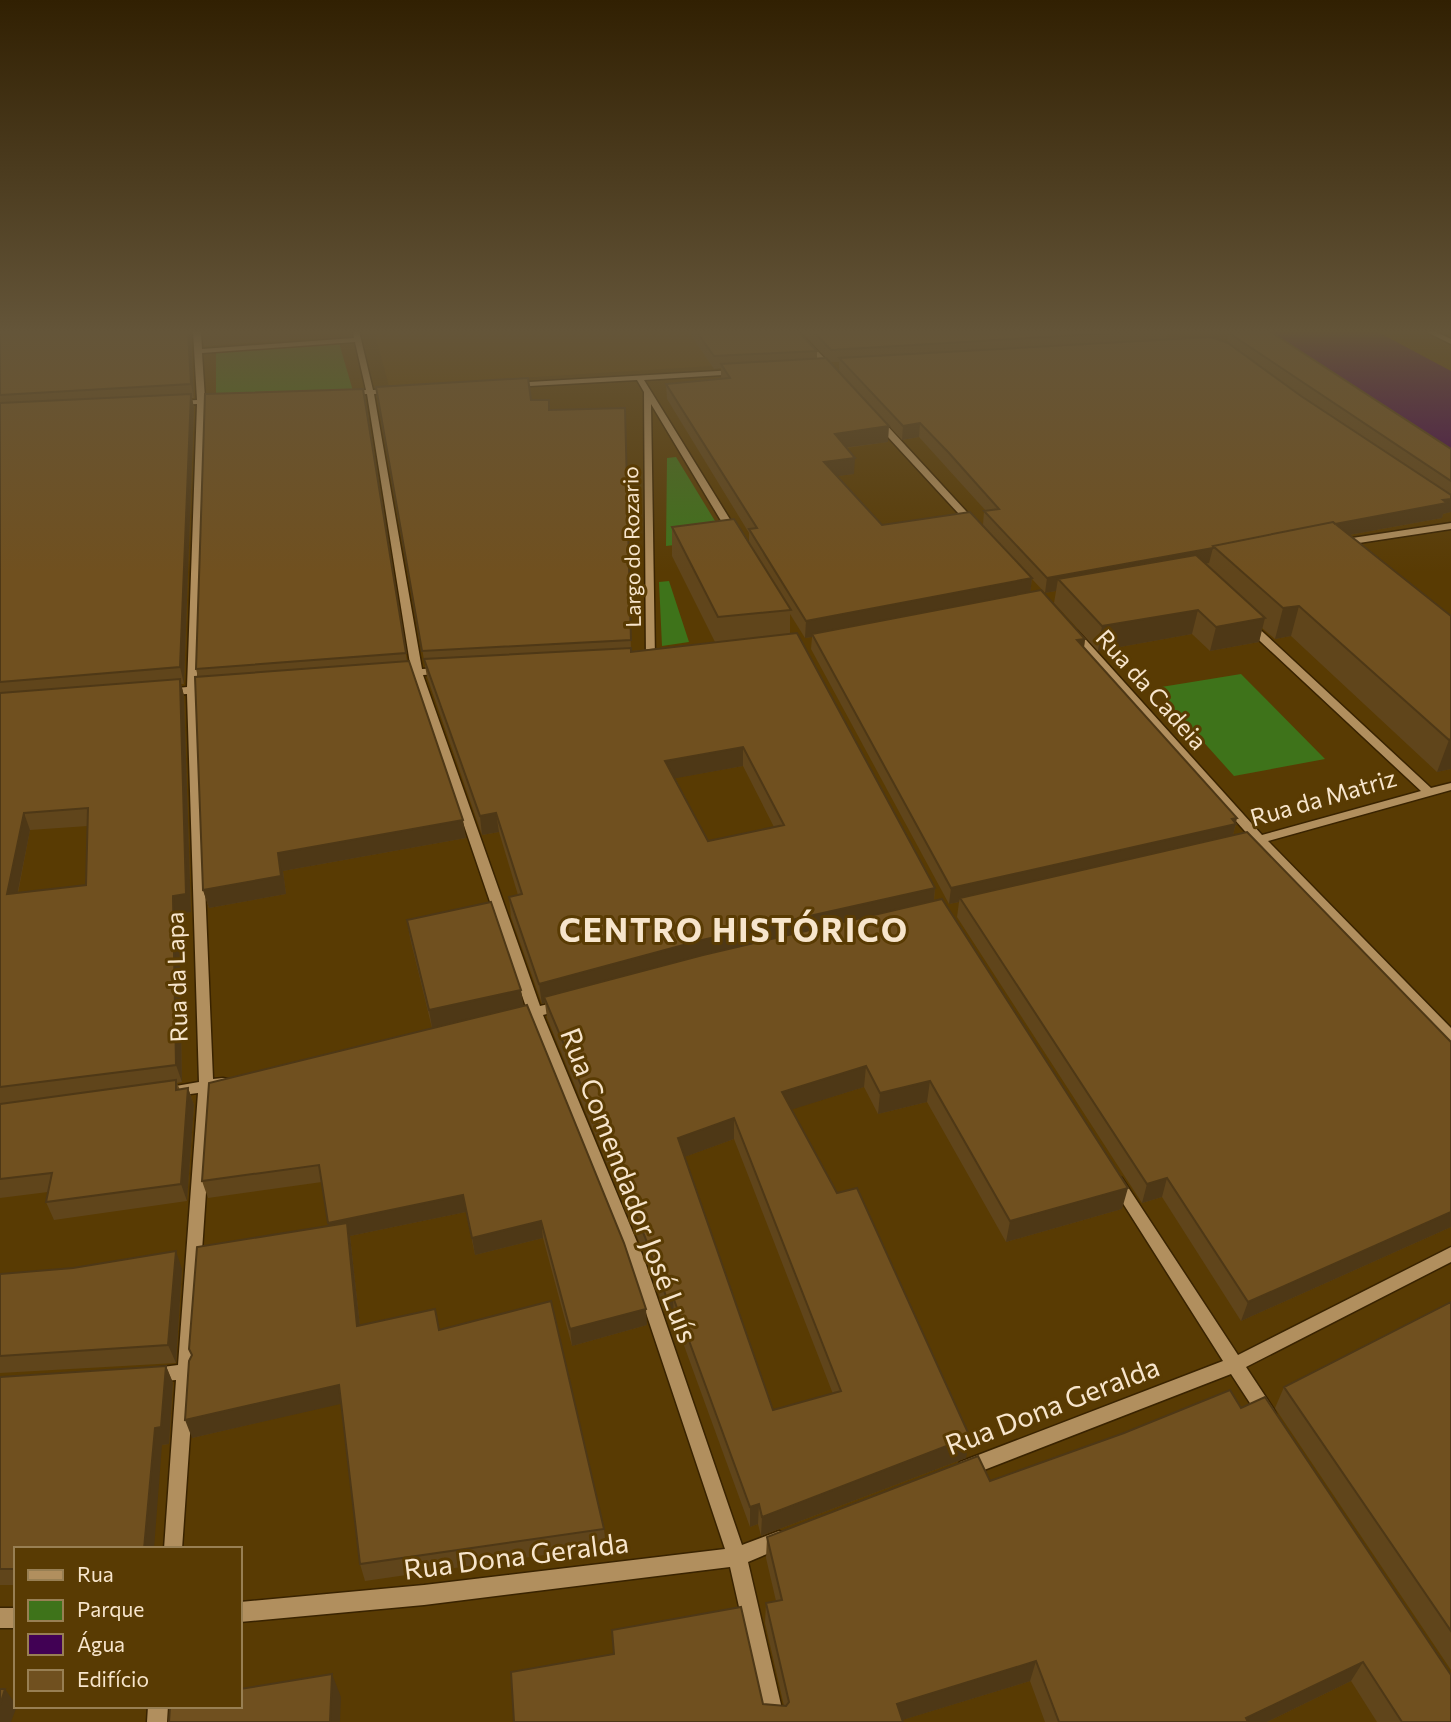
<svg xmlns="http://www.w3.org/2000/svg" width="1451" height="1722" font-family="Commissioner,sans-serif">
<rect width="100%" height="100%" fill="#593b03"/>
<!-- built -->
<path fill="#654200" d="M 374,331 L 768,331 L 794,361 L 389,386 Z"/>
<!-- green -->
<path fill="#3e731a" d="M 339,343 L 353,391 L 216,397 L 216,353 Z
M 676,457 L 726,539 L 666,546 L 667,458 Z
M 669,581 L 689,642 L 662,646 L 659,582 Z
M 1241,674 L 1325,759 L 1234,776 L 1155,688 Z"/>
<!-- water -->
<path fill="#410154" d="M 1252,331 L 1376,331 L 1451,371 L 1451,461 Z"/>
<g fill="none" stroke-linecap="round" stroke-linejoin="round">
<defs>
<path id="minor" d="M 193,331 L 201,331 L 202,349 L 354,338 L 353,331 L 359,331 L 373,390 L 392,389 L 396,391 L 392,393 L 374,394 L 422,669 L 443,668 L 448,671 L 443,674 L 423,675 L 540,1006 L 561,1001 L 566,1003 L 568,1006 L 566,1009 L 543,1015 L 644,1259 L 742,1545 L 779,1531 L 786,1534 L 788,1540 L 786,1546 L 748,1562 L 785,1722 L 765,1722 L 730,1567 L 424,1605 L 240,1622 L 240,1602 L 424,1585 L 725,1549 L 628,1259 L 530,1019 L 517,1022 L 512,1021 L 510,1017 L 512,1013 L 527,1010 L 413,676 L 398,677 L 393,674 L 398,671 L 411,670 L 367,394 L 348,395 L 344,393 L 348,391 L 366,390 L 355,342 L 202,353 L 205,399 L 221,399 L 225,401 L 221,403 L 205,404 L 197,686 L 213,685 L 218,688 L 213,691 L 197,693 L 213,1079 L 223,1078 L 228,1079 L 230,1083 L 228,1087 L 213,1090 L 194,1368 L 197,1372 L 194,1378 L 182,1549 L 164,1549 L 176,1380 L 153,1382 L 147,1379 L 144,1374 L 147,1369 L 178,1365 L 198,1093 L 175,1096 L 170,1095 L 168,1091 L 170,1087 L 199,1082 L 187,694 L 168,695 L 163,692 L 168,689 L 187,687 L 197,404 L 176,405 L 172,403 L 176,401 L 197,400 Z
M 791,331 L 798,331 L 834,368 L 834,372 L 828,372 Z
M 1425,331 L 1434,331 L 1451,339 L 1451,344 Z
M 735,370 L 738,370 L 738,374 L 644,380 L 739,534 L 734,537 L 729,534 L 651,404 L 655,660 L 650,663 L 646,662 L 644,392 L 637,380 L 512,387 L 508,385 L 512,383 Z
M 876,420 L 882,420 L 977,523 L 977,527 L 971,527 L 876,424 Z
M 1451,523 L 1451,529 L 1339,546 L 1334,543 L 1339,540 Z
M 1249,622 L 1253,623 L 1431,788 L 1451,783 L 1451,790 L 1268,841 L 1451,1028 L 1451,1042 L 1446,1041 L 1257,844 L 1239,849 L 1235,848 L 1233,845 L 1235,842 L 1251,838 L 1069,633 L 1074,630 L 1078,631 L 1262,835 L 1421,791 L 1245,627 L 1244,625 Z
M 1117,1176 L 1122,1178 L 1238,1355 L 1451,1247 L 1451,1262 L 1246,1367 L 1273,1408 L 1276,1414 L 1273,1420 L 1267,1422 L 1261,1420 L 1231,1374 L 966,1477 L 960,1474 L 957,1468 L 960,1462 L 1223,1361 L 1112,1186 L 1109,1182 L 1112,1178 Z
M 0,1608 L 16,1608 L 16,1628 L 0,1628 Z
M 148,1706 L 168,1706 L 167,1722 L 147,1722 Z"/>
</defs>
<!-- minor casing -->
<use href="#minor" stroke="#392300" stroke-width="3"/>
<!-- minor -->
<use href="#minor" fill="#b18f5e" fill-rule="evenodd"/>
</g>
<!-- wall -->
<path fill="#60451b" fill-rule="evenodd" d="M 0,331 L 190,331 L 194,398 L 192,398 L 194,408 L 184,684 L 181,684 L 184,696 L 191,912 L 179,914 L 182,1082 L 177,1083 L 180,1090 L 188,1088 L 194,1105 L 187,1201 L 54,1220 L 46,1202 L 48,1192 L 0,1198 ZM 88,826 L 86,885 L 18,893 L 30,830 Z
M 201,331 L 289,331 L 290,340 L 204,346 Z
M 688,331 L 798,331 L 817,351 L 817,358 L 888,442 L 846,448 L 854,474 L 837,476 L 882,525 L 983,525 L 984,511 L 986,511 L 919,437 L 902,440 L 839,371 L 839,362 L 830,362 L 801,331 L 1168,331 L 1166,339 L 1227,343 L 1229,333 L 1451,449 L 1451,512 L 1443,514 L 1442,518 L 1349,535 L 1451,616 L 1451,769 L 1437,772 L 1291,636 L 1275,639 L 1262,628 L 1259,642 L 1210,651 L 1192,634 L 1098,651 L 1054,603 L 1056,591 L 1045,593 L 1032,579 L 1030,592 L 1085,639 L 1084,648 L 1236,824 L 1233,835 L 1451,1042 L 1451,1227 L 1241,1321 L 1162,1197 L 1142,1203 L 957,917 L 959,902 L 949,904 L 811,649 L 812,637 L 805,638 L 790,614 L 790,633 L 935,888 L 934,901 L 1122,1209 L 1006,1242 L 927,1102 L 878,1114 L 864,1087 L 792,1109 L 966,1458 L 761,1536 L 758,1524 L 750,1527 L 674,1318 L 668,1320 L 646,1258 L 547,1018 L 545,1003 L 542,1004 L 511,917 L 509,897 L 518,895 L 499,832 L 482,835 L 427,677 L 376,387 L 531,400 L 549,400 L 550,410 L 625,408 L 631,651 L 715,642 L 672,556 L 672,527 L 749,543 L 749,533 L 667,399 L 666,384 L 721,379 L 721,368 L 714,369 ZM 743,766 L 774,827 L 708,841 L 675,778 ZM 734,1139 L 833,1394 L 773,1410 L 684,1157 Z
M 363,389 L 407,661 L 466,838 L 283,871 L 286,894 L 209,908 L 203,890 L 198,677 L 196,669 Z
M 407,920 L 523,1006 L 647,1325 L 572,1346 L 543,1238 L 475,1255 L 466,1212 L 350,1236 L 360,1326 L 439,1330 L 604,1529 L 606,1546 L 365,1581 L 360,1564 L 342,1403 L 192,1438 L 329,1226 L 322,1182 L 208,1198 L 202,1181 L 432,1028 L 410,938 Z
M 182,1269 L 176,1363 L 0,1373 L 0,1274 Z
M 1451,1302 L 1451,1670 L 1275,1408 L 1284,1387 Z
M 166,1366 L 173,1383 L 169,1444 L 162,1445 L 16,1549 L 16,1585 L 0,1585 L 0,1377 Z
M 1124,1433 L 1451,1722 L 1377,1722 L 1351,1681 L 1267,1722 L 1045,1722 L 1030,1681 L 902,1720 L 763,1704 L 784,1706 L 765,1623 L 766,1603 L 776,1601 L 766,1558 L 767,1537 L 990,1481 Z"/>
<!-- shaded-wall -->
<path fill="#4e3816" d="M 188,331 L 191,331 L 194,398 L 191,384 Z
M 398,331 L 434,331 L 399,334 Z
M 191,394 L 194,408 L 184,684 L 180,667 Z
M 920,423 L 919,437 L 902,440 L 903,426 Z
M 889,426 L 888,442 L 835,449 L 835,434 Z
M 855,458 L 854,474 L 823,478 L 824,462 Z
M 1451,499 L 1451,512 L 1443,514 L 1442,518 L 1316,541 L 1317,527 Z
M 1213,548 L 1209,563 L 1067,589 L 1058,579 L 1056,591 L 1045,593 L 1047,578 Z
M 1032,578 L 1030,595 L 812,634 L 812,637 L 805,638 L 806,621 Z
M 1299,606 L 1291,636 L 1275,639 L 1283,608 Z
M 1198,610 L 1192,634 L 1098,651 L 1102,626 Z
M 1265,618 L 1259,642 L 1210,651 L 1216,627 Z
M 1085,639 L 1083,653 L 1077,640 Z
M 180,679 L 184,696 L 191,912 L 179,914 L 182,1082 L 176,1065 L 173,896 Z
M 1451,739 L 1451,769 L 1437,772 L 1449,740 Z
M 743,747 L 743,766 L 666,780 L 665,761 Z
M 24,813 L 30,830 L 14,911 L 7,894 Z
M 496,813 L 499,832 L 482,835 L 480,816 Z
M 1237,818 L 1232,840 L 960,898 L 959,902 L 949,904 L 951,888 Z
M 463,820 L 466,838 L 283,871 L 286,894 L 209,908 L 203,890 L 278,853 Z
M 935,888 L 933,908 L 544,997 L 545,1003 L 542,1004 L 539,984 L 702,940 Z
M 521,990 L 524,1008 L 432,1028 L 429,1010 Z
M 866,1066 L 864,1087 L 781,1113 L 782,1092 Z
M 930,1081 L 927,1102 L 878,1114 L 880,1093 Z
M 188,1088 L 194,1105 L 187,1201 L 181,1184 Z
M 734,1118 L 734,1139 L 679,1159 L 678,1138 Z
M 1167,1178 L 1162,1197 L 1142,1203 L 1147,1184 Z
M 1128,1188 L 1122,1209 L 1006,1242 L 1010,1221 Z
M 463,1195 L 466,1212 L 350,1236 L 362,1344 L 328,1223 Z
M 1451,1212 L 1451,1227 L 1241,1321 L 1248,1302 Z
M 541,1221 L 543,1238 L 475,1255 L 472,1238 Z
M 176,1251 L 182,1269 L 176,1363 L 168,1345 Z
M 673,1297 L 674,1318 L 668,1320 L 667,1299 Z
M 646,1309 L 647,1325 L 572,1346 L 570,1329 Z
M 166,1366 L 173,1383 L 169,1444 L 162,1445 L 154,1549 L 144,1549 L 155,1428 Z
M 339,1385 L 345,1403 L 192,1438 L 185,1420 Z
M 970,1437 L 966,1458 L 761,1536 L 762,1517 Z
M 759,1504 L 758,1524 L 750,1527 L 750,1507 Z
M 1036,1661 L 1030,1681 L 896,1722 L 897,1704 Z
M 1363,1662 L 1351,1681 L 1267,1722 L 1244,1722 L 1246,1718 Z
M 332,1674 L 341,1697 L 340,1722 L 330,1722 Z
M 5,1689 L 17,1706 L 11,1722 L 0,1722 L 0,1705 Z"/>
<!-- building -->
<path fill="#70501f" stroke="#4e3816" stroke-width="2" fill-rule="evenodd" d="M 0,331 L 188,331 L 191,384 L 0,395 Z
M 201,331 L 235,331 L 202,333 Z
M 696,331 L 798,331 L 817,351 L 714,356 Z
M 813,331 L 1146,331 L 831,350 Z
M 1253,331 L 1269,331 L 1451,449 L 1451,481 L 1229,333 Z
M 1211,337 L 1228,343 L 1301,396 L 1451,495 L 1451,499 L 1443,500 L 1447,503 L 1335,524 L 1333,522 L 1213,546 L 1213,548 L 1047,578 L 984,511 L 999,509 L 949,453 L 920,423 L 903,426 L 839,358 Z
M 826,358 L 889,426 L 835,434 L 855,458 L 824,462 L 882,525 L 970,512 L 1032,578 L 806,621 L 749,529 L 757,528 L 666,384 L 730,378 L 721,364 Z
M 528,378 L 531,400 L 549,400 L 549,410 L 625,408 L 631,640 L 422,651 L 376,387 Z
M 363,389 L 406,653 L 196,669 L 205,394 Z
M 191,394 L 180,667 L 0,682 L 0,403 Z
M 734,519 L 791,610 L 718,617 L 672,527 Z
M 1333,522 L 1451,616 L 1451,739 L 1449,740 L 1299,606 L 1283,608 L 1213,546 Z
M 1196,555 L 1265,618 L 1216,627 L 1198,610 L 1102,626 L 1058,579 Z
M 1041,590 L 1085,639 L 1077,640 L 1237,818 L 1232,819 L 1236,824 L 951,888 L 812,634 Z
M 797,633 L 935,888 L 702,940 L 539,984 L 509,897 L 522,894 L 496,813 L 480,816 L 424,659 L 631,648 L 631,652 ZM 743,747 L 784,825 L 708,841 L 665,761 Z
M 409,661 L 463,820 L 278,853 L 281,876 L 203,890 L 195,677 Z
M 180,679 L 186,894 L 173,896 L 176,1065 L 0,1087 L 0,693 ZM 88,808 L 86,885 L 7,894 L 24,813 Z
M 1247,832 L 1451,1042 L 1451,1212 L 1248,1302 L 1167,1178 L 1147,1184 L 960,898 Z
M 942,899 L 1128,1188 L 1010,1221 L 930,1081 L 880,1093 L 866,1066 L 782,1092 L 837,1193 L 857,1188 L 970,1437 L 762,1517 L 759,1504 L 750,1507 L 673,1297 L 667,1299 L 645,1237 L 544,997 L 703,955 ZM 734,1118 L 841,1391 L 773,1410 L 678,1138 Z
M 491,902 L 521,990 L 429,1010 L 407,920 Z
M 527,1005 L 624,1243 L 646,1309 L 570,1329 L 541,1221 L 472,1238 L 463,1195 L 328,1223 L 319,1165 L 202,1181 L 209,1083 Z
M 176,1080 L 176,1090 L 188,1088 L 181,1184 L 46,1202 L 52,1173 L 0,1179 L 0,1104 Z
M 347,1223 L 357,1326 L 435,1309 L 439,1330 L 551,1301 L 604,1529 L 360,1564 L 339,1385 L 185,1420 L 189,1361 L 192,1355 L 189,1349 L 197,1247 Z
M 176,1251 L 168,1345 L 0,1356 L 0,1274 L 73,1268 Z
M 1451,1302 L 1451,1631 L 1284,1387 Z
M 166,1366 L 161,1427 L 155,1428 L 144,1549 L 16,1549 L 16,1569 L 0,1569 L 0,1377 Z
M 1230,1390 L 1241,1408 L 1265,1397 L 1451,1675 L 1451,1722 L 1402,1722 L 1363,1662 L 1246,1718 L 1248,1722 L 1059,1722 L 1036,1661 L 897,1704 L 903,1722 L 514,1722 L 511,1672 L 614,1654 L 612,1630 L 741,1607 L 763,1704 L 786,1706 L 789,1702 L 766,1603 L 782,1600 L 767,1537 L 978,1456 L 990,1481 L 1124,1433 Z
M 332,1674 L 330,1722 L 169,1722 L 170,1706 L 240,1706 L 240,1689 Z
M 0,1689 L 5,1689 L 0,1705 Z"/>
<!-- sky -->
<linearGradient id="sky" x2="0" y2="1"><stop stop-color="#312002"/><stop offset="0.58" stop-color="#645539"/><stop offset="1" stop-color="#645539" stop-opacity="0"/></linearGradient>
<rect width="1451" height="572" fill="url(#sky)"/>
<g text-anchor="middle" dominant-baseline="central" stroke-width="6" stroke-linejoin="round" paint-order="stroke">
<!-- far-street labels -->
<g font-size="21" fill="#f7e5cc" stroke="#593b03">
<text transform="translate(631 547) rotate(-91)">Largo do Rozario</text>
</g>
<!-- street labels -->
<g font-size="24" fill="#f7e5cc" stroke="#593b03">
<text transform="translate(1152 689) rotate(48)">Rua da Cadeia</text>
<text transform="translate(1323 797) rotate(-16)">Rua da Matriz</text>
<text transform="translate(176 977) rotate(-92)">Rua da Lapa</text>
</g>
<!-- near-street labels -->
<g font-size="28" fill="#f7e5cc" stroke="#593b03">
<text transform="translate(630 1185) rotate(69)">Rua Comendador José Luís</text>
<text transform="translate(1052 1405) rotate(-21)">Rua Dona Geralda</text>
<text transform="translate(516 1555) rotate(-7)">Rua Dona Geralda</text>
</g>
<!-- district labels -->
<g font-size="32" font-weight="bold" letter-spacing="2" fill="#f7e5cc" stroke="#593b03">
<text x="734" y="929">CENTRO HISTÓRICO</text>
</g>
</g>
<!-- legend -->
<rect x="14" y="1547" width="228" height="161" fill="#593b03" stroke="#987f53" stroke-width="2"/>
<rect x="28" y="1570" width="35" height="10" fill="#b18f5e" stroke="#987f53" stroke-width="2"/>
<text x="77" y="1582" font-size="21" fill="#f7e5cc">Rua</text>
<rect x="28" y="1600" width="35" height="21" fill="#3e731a" stroke="#987f53" stroke-width="2"/>
<text x="77" y="1617" font-size="21" fill="#f7e5cc">Parque</text>
<rect x="28" y="1634" width="35" height="21" fill="#410154" stroke="#987f53" stroke-width="2"/>
<text x="77" y="1652" font-size="21" fill="#f7e5cc">Água</text>
<rect x="28" y="1670" width="35" height="21" fill="#70501f" stroke="#987f53" stroke-width="2"/>
<text x="77" y="1687" font-size="21" fill="#f7e5cc">Edifício</text>
</svg>
